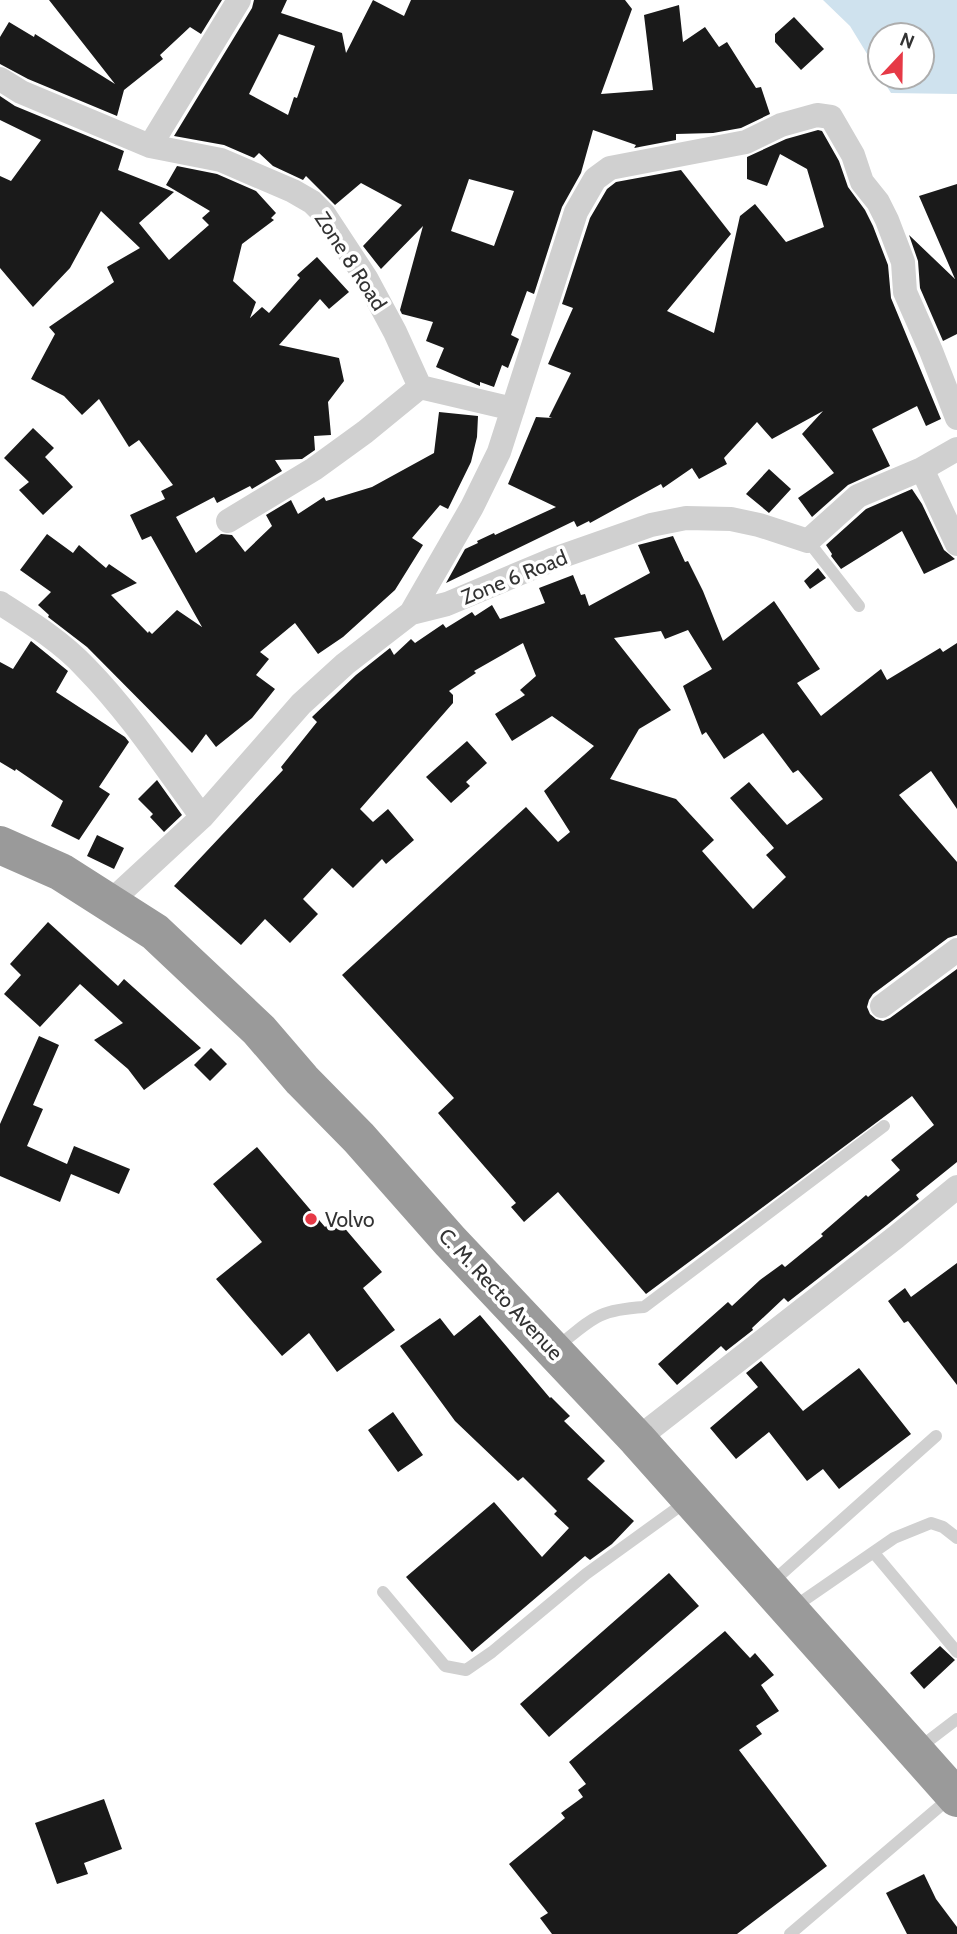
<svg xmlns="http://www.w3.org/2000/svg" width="957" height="1934" font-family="Cabin,sans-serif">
<rect width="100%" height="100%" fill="#fff"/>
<!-- water -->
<path fill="#cfe2ee" d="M 823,0 L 957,0 L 957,94 L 891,93 L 881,77 L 922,77 L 922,35 L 880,35 L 880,75 L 850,26 Z"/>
<!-- building -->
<path fill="#1a1a1a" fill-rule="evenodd" d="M 49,0 L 222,0 L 201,34 L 190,27 L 160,55 L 163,59 L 124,90 L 117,116 L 28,79 L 0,64 L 0,37 L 9,22 L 34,37 L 35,34 L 115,84 Z
M 254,0 L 287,0 L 281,13 L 342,33 L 346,53 L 373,0 L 404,16 L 411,0 L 625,0 L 632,9 L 601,94 L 653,90 L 644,15 L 679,5 L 683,42 L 705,27 L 719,47 L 727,42 L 756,88 L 761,87 L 770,114 L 741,128 L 713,133 L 676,134 L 676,140 L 634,148 L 636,145 L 593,130 L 581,173 L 562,207 L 534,294 L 527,291 L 511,335 L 519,339 L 508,368 L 502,365 L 494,387 L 480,382 L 480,386 L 436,367 L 444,348 L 426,341 L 433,322 L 402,314 L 400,310 L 423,226 L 381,269 L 363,246 L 402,205 L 361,183 L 335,205 L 306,176 L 303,180 L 273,166 L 259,153 L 254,158 L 224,145 L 174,136 L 252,8 ZM 279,34 L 315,46 L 297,98 L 294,97 L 288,115 L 249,94 ZM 469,179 L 514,191 L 494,246 L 451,231 Z
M 794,17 L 824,49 L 801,70 L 775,42 L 775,34 Z
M 0,96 L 15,106 L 124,151 L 118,170 L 174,192 L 139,223 L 169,260 L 209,225 L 202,218 L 210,211 L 166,185 L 177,166 L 217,174 L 256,191 L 276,213 L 271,218 L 274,220 L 242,244 L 233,281 L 256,302 L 250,318 L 262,307 L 269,313 L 300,278 L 297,275 L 317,257 L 349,292 L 329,309 L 320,299 L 279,345 L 339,358 L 344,381 L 328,402 L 331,435 L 314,436 L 315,450 L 302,459 L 275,460 L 282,471 L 252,489 L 250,486 L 217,503 L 214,497 L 176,517 L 196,553 L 221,534 L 232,535 L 245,552 L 272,526 L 266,515 L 291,500 L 298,514 L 324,497 L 326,501 L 372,487 L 434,453 L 439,412 L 478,416 L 477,437 L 471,462 L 448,509 L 440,505 L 412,538 L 423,545 L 395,590 L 343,637 L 318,654 L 295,623 L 260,652 L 269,659 L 256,675 L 275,689 L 252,718 L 216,747 L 206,734 L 192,753 L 87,647 L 48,617 L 49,615 L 38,605 L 51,592 L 20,570 L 47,534 L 73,553 L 79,545 L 106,568 L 109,564 L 137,583 L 111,595 L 148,633 L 149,631 L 152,634 L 177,610 L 202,627 L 151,536 L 142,540 L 130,515 L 165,499 L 161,491 L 173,485 L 139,440 L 129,447 L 99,399 L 82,415 L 64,396 L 31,379 L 55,334 L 49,327 L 114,282 L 107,267 L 140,248 L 101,211 L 70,268 L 33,307 L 0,268 L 0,176 L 11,181 L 41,140 L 0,120 Z
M 818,130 L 822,131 L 839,161 L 848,187 L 865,210 L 873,226 L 888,265 L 891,298 L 941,419 L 926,426 L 917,406 L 872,429 L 890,466 L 848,485 L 812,517 L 798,498 L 834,473 L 802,434 L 823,411 L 772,439 L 757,422 L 724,458 L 727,464 L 699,479 L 692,468 L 663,488 L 661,484 L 590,523 L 589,521 L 577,527 L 574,521 L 446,583 L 465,549 L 478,543 L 477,541 L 494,533 L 495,535 L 556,507 L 508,484 L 536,417 L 552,418 L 549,417 L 571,373 L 548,364 L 573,308 L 562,304 L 590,218 L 607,189 L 616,182 L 681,170 L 731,234 L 667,311 L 714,333 L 740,216 L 755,204 L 786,242 L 824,227 L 807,169 L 780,154 L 767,186 L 747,179 L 747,157 L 786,139 Z
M 957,184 L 957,334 L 943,341 L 920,288 L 918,261 L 909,235 L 955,279 L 919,196 Z
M 33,428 L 54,448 L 45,457 L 73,487 L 43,515 L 19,490 L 29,482 L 4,458 Z
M 769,469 L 791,489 L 769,513 L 746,494 Z
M 912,489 L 922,504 L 944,550 L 955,559 L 924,574 L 902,531 L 841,569 L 831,556 L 832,554 L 826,545 L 866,509 Z
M 673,536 L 685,562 L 688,561 L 703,591 L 723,641 L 774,601 L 820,669 L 797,683 L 821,716 L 881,669 L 887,680 L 940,648 L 943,652 L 957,643 L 957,809 L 931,771 L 899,795 L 957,862 L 957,935 L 948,938 L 873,994 L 869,1000 L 867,1007 L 870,1014 L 876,1019 L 883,1021 L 890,1018 L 957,969 L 957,1162 L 916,1195 L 919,1199 L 887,1225 L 788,1302 L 784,1298 L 752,1328 L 753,1330 L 726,1351 L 721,1346 L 677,1385 L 658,1364 L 728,1302 L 732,1306 L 760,1280 L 782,1264 L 785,1267 L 823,1236 L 821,1234 L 866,1195 L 868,1197 L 900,1170 L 891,1160 L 934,1125 L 912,1096 L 646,1294 L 558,1192 L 524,1222 L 511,1207 L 516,1203 L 438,1113 L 454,1098 L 342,975 L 526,807 L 558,842 L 570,832 L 544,791 L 594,746 L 552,716 L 512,741 L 495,714 L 525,695 L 520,690 L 536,676 L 523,643 L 474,671 L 476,673 L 449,691 L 453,695 L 453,703 L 360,809 L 373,822 L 388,809 L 414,840 L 386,864 L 382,859 L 353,888 L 332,868 L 303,899 L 318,914 L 290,943 L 265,919 L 241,945 L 174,886 L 283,770 L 281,767 L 317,722 L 312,717 L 356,675 L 390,648 L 394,655 L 411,639 L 415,643 L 443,624 L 446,628 L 472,612 L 475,616 L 492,605 L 500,619 L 545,603 L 539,588 L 573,575 L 581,595 L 585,594 L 589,606 L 650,573 L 638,545 ZM 688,630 L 712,669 L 683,686 L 702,735 L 706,732 L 724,759 L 763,733 L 793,773 L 798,770 L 823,799 L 787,825 L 749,782 L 730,798 L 774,848 L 766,855 L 786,877 L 753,909 L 702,851 L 714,840 L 676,799 L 610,779 L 639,729 L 671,710 L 614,638 L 661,631 L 665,639 Z
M 818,568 L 826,578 L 810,589 L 804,581 Z
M 31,641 L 68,671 L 56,692 L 125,737 L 129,742 L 99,787 L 110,794 L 79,840 L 51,826 L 63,801 L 16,769 L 15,771 L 0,762 L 0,662 L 13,669 Z
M 467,741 L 487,763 L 466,782 L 470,786 L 451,803 L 426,777 Z
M 157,780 L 182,815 L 164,832 L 150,817 L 153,814 L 138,799 Z
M 97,835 L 124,848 L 114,869 L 87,856 Z
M 48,922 L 118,986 L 124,979 L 201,1048 L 144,1090 L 128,1069 L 94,1040 L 123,1023 L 80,984 L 40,1027 L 4,994 L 21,975 L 10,964 Z
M 39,1036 L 59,1045 L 33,1105 L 43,1109 L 27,1146 L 67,1164 L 74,1146 L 130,1169 L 119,1194 L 71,1174 L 60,1202 L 0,1176 L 0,1124 Z
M 211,1048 L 227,1064 L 210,1081 L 194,1065 Z
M 257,1147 L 325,1227 L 336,1218 L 382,1272 L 363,1288 L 395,1330 L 337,1372 L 309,1333 L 282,1356 L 216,1279 L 262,1242 L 213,1184 Z
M 957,1263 L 957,1385 L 908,1321 L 904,1323 L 888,1301 L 905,1288 L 911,1297 Z
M 480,1315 L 550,1398 L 551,1397 L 570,1416 L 564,1421 L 605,1461 L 587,1479 L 634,1521 L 612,1544 L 590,1560 L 585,1556 L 472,1652 L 406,1577 L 494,1502 L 542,1557 L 569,1528 L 554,1514 L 557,1511 L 523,1477 L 518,1481 L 455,1421 L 400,1346 L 440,1318 L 454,1336 Z
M 761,1361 L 803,1411 L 859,1368 L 911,1434 L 839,1489 L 823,1469 L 807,1481 L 769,1432 L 736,1459 L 710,1428 L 758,1387 L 746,1373 Z
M 393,1412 L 423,1455 L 398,1472 L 368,1430 Z
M 669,1573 L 699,1606 L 549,1737 L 520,1704 Z
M 725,1631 L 750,1658 L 755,1653 L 774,1675 L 761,1685 L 779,1711 L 756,1726 L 762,1734 L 739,1750 L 827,1866 L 737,1934 L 552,1934 L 540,1918 L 548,1913 L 509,1864 L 565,1818 L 561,1813 L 583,1797 L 578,1790 L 586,1784 L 569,1762 Z
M 940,1646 L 955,1660 L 924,1689 L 910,1673 Z
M 104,1799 L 122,1849 L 84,1863 L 88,1874 L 57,1884 L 35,1823 Z
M 924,1874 L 936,1899 L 957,1927 L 957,1934 L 907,1934 L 886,1893 Z"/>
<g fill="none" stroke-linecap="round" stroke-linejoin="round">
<!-- lane -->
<path stroke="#d0d0d0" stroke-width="12" d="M 808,541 L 859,606
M 556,1348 C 592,1319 596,1310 644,1307 L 884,1126
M 874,1553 L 957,1652
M 770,1584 L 936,1436
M 383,1592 L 445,1666 L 466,1670 L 492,1652 L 586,1574 L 687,1501
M 794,1607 L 894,1538 L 931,1523 L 943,1527 L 957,1538
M 919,1748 L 957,1719
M 790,1934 L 952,1796"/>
<!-- street -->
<path stroke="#d0d0d0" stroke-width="24" d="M 0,79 L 21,92 L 150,146 L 221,160 L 293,191 L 312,202 L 324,214 L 366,278 L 395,332 L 420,387 L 513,409
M 150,146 L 239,0
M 922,469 L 957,449
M 228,521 L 314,469 L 365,432 L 420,387
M 0,603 C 30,622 62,642 86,668 C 130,713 165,767 202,817
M 411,613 L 472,507 L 499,452 L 576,212 L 595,179 L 610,168 L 746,142 L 781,125 L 817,115 L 831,117 L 853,155 L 862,182 L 878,202 L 887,220 L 903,262 L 905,292 L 931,351 L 957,418
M 110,902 L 202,817 L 301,704 L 345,664 L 411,613 L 447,604 L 554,559 L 651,525 L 686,518 L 731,519 L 759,525 L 808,541 L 858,496 L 922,469 L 957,544
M 882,1006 L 957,950
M 637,1439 L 896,1237 L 957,1187"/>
<!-- highway -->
<path stroke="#9a9a9a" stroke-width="38" d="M 0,845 L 61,872 L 155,932 L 259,1030 L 302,1080 L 359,1138 L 450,1241 L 637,1439 L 957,1798"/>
</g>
<!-- markers -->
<circle fill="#e63946" stroke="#fff" stroke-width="2.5" cx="311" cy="1219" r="7"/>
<g text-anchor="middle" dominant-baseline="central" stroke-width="7" stroke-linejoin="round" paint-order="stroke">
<!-- street labels -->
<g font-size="21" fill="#333" stroke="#fff">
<text transform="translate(351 261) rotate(57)">Zone 8 Road</text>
<text transform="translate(514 577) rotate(-22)">Zone 6 Road</text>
<text transform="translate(501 1294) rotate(47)">C. M. Recto Avenue</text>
</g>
<!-- poi labels -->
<g font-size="21" fill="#333" stroke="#fff" text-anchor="start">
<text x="325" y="1219">Volvo</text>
</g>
</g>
<!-- north arrow -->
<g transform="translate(901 56) rotate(22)"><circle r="33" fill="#ffffff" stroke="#adadad" stroke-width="2"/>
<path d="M0-5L12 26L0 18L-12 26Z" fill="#e63946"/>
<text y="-10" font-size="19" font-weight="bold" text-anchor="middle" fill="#333333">N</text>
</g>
</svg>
